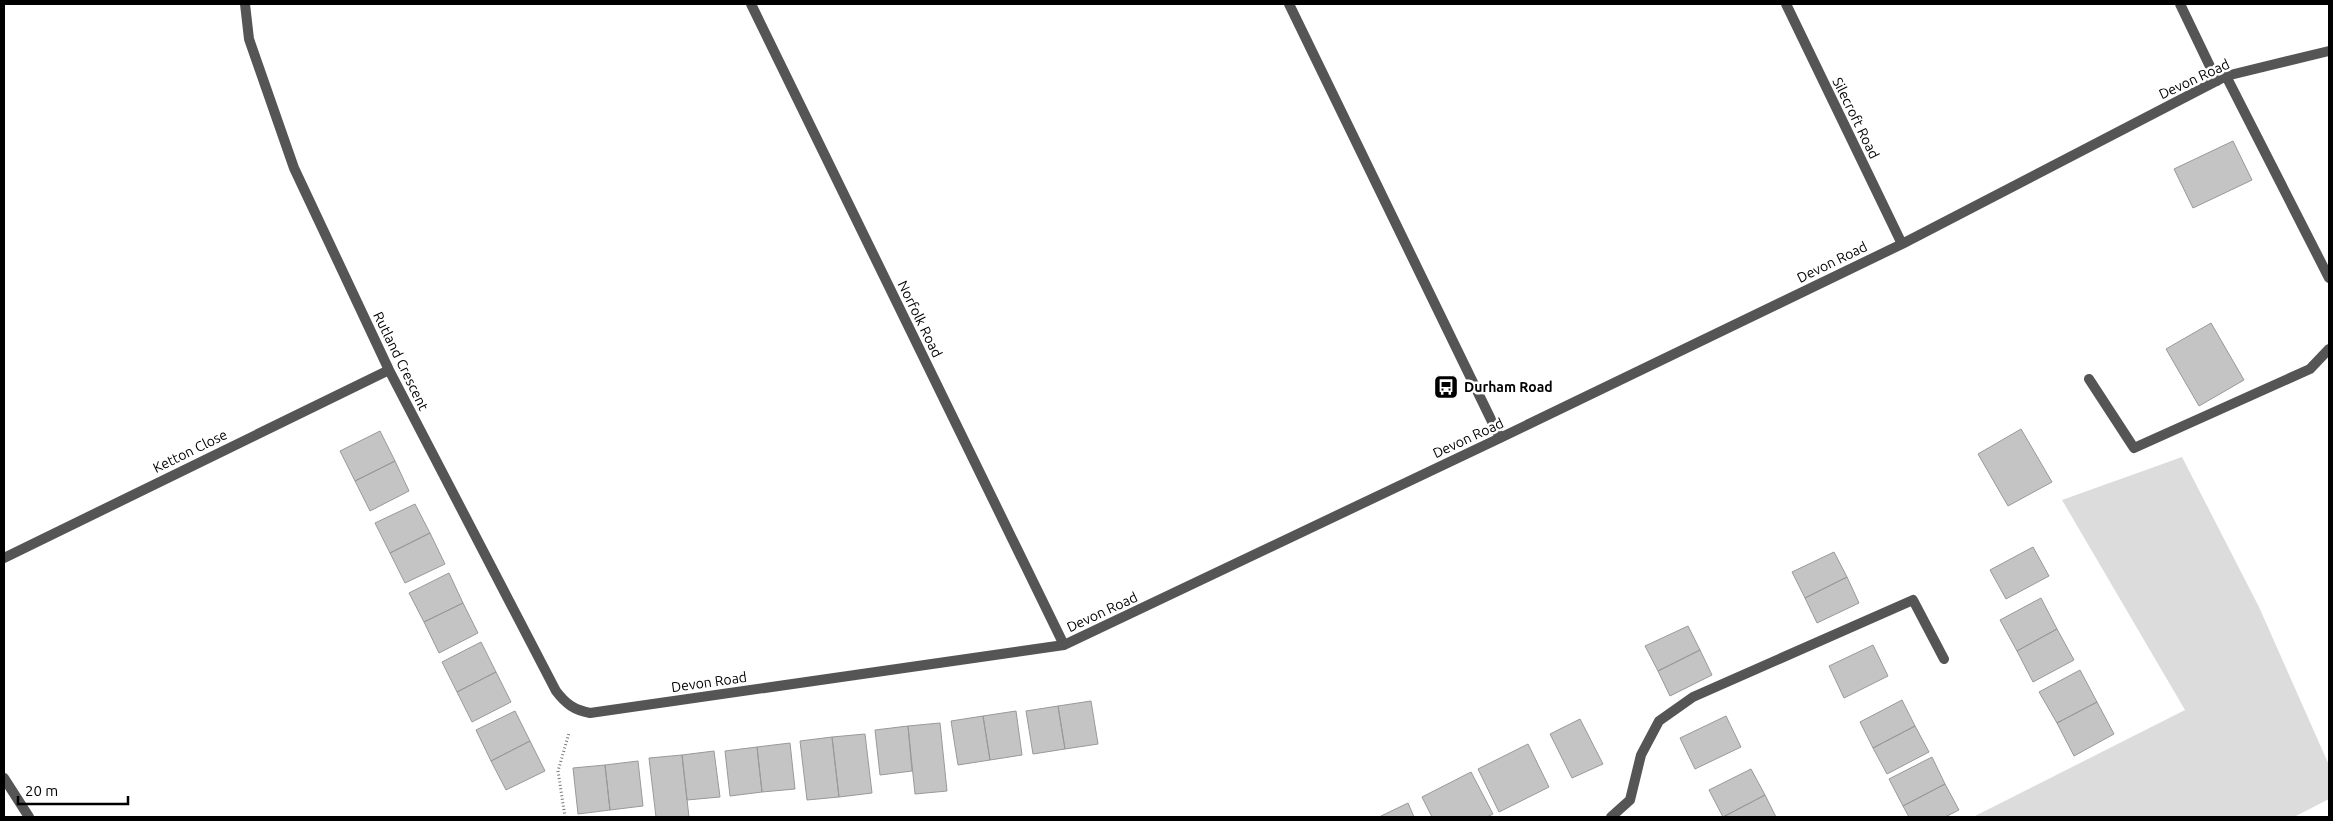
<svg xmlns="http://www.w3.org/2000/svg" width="2333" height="821" font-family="Ubuntu,sans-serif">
<rect width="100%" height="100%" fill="#fff"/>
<!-- green -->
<path fill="#dcdcdc" d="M 2182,457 L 2259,607 L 2329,765 L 2329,799 L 2294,817 L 1973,817 L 2185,710 L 2062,500 Z"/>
<!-- building -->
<path fill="#c4c4c4" stroke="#999" d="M 2233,141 L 2252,180 L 2193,208 L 2174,169 Z
M 2211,323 L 2244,380 L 2199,406 L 2166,349 Z
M 2021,429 L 2052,482 L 2008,506 L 1978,454 Z
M 380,431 L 395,461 L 355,481 L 340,451 Z
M 395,461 L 409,491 L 370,511 L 355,481 Z
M 415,504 L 430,533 L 390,553 L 375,523 Z
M 430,533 L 445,564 L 405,583 L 390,553 Z
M 2033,547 L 2049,576 L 2006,599 L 1990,570 Z
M 1834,552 L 1847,577 L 1805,598 L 1792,572 Z
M 449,573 L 463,603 L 424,622 L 409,593 Z
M 1847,577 L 1859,603 L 1817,623 L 1805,598 Z
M 2041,598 L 2057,629 L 2017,651 L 2000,620 Z
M 463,603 L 478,633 L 439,653 L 424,622 Z
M 1688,626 L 1700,650 L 1658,671 L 1645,646 Z
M 2057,629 L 2074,660 L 2033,682 L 2017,651 Z
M 481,642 L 496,672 L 457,692 L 442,662 Z
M 1873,645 L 1888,676 L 1844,698 L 1829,666 Z
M 1700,650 L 1712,675 L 1670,696 L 1658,671 Z
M 2080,670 L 2097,702 L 2057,723 L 2039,692 Z
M 496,672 L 511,702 L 472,722 L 457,692 Z
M 1902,700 L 1915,726 L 1873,748 L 1860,722 Z
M 1091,701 L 1098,744 L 1065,749 L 1058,706 Z
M 2097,702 L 2114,734 L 2074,756 L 2057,723 Z
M 1058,706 L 1065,749 L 1033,754 L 1026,711 Z
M 515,711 L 530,741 L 491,761 L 476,730 Z
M 1016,711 L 1022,755 L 990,760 L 983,716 Z
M 983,716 L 990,760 L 958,765 L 951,721 Z
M 1726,716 L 1741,747 L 1695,769 L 1680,738 Z
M 1580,719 L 1603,764 L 1572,778 L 1550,734 Z
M 940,723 L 947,791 L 915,794 L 908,726 Z
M 908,726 L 912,771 L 880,775 L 875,730 Z
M 1915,726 L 1929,752 L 1887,774 L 1873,748 Z
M 865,734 L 872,793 L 839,797 L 832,737 Z
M 832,737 L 839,797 L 807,800 L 800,741 Z
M 530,741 L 545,771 L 506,790 L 491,761 Z
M 790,743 L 795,789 L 762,792 L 757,747 Z
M 1528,744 L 1549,787 L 1499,812 L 1478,769 Z
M 757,747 L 762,792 L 730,796 L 725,751 Z
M 714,751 L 720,797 L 687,800 L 682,755 Z
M 682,755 L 689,817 L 656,817 L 649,758 Z
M 1932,757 L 1945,784 L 1903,806 L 1889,779 Z
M 638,761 L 643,806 L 610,810 L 605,765 Z
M 605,765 L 610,810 L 578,814 L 573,768 Z
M 1751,769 L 1765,795 L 1723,817 L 1709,790 Z
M 1471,772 L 1493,814 L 1487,817 L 1432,817 L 1422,797 Z
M 1945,784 L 1959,810 L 1945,817 L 1909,817 L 1903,806 Z
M 1765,795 L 1776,817 L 1723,817 Z
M 1408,803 L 1414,817 L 1379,817 Z"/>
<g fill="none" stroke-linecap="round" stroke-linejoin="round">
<!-- path -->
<path stroke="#777" stroke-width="3" stroke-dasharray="1 2.5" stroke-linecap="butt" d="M 565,817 L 558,771 L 569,733"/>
<!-- service -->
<path stroke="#555" stroke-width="10" d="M 2226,76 L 2329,278
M 2089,379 L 2134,448 L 2310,369 L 2329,349
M 1611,817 L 1630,800 L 1641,755 L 1659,721 L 1693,697 L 1913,600 L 1944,659"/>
<!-- minor -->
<path stroke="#555" stroke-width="10" d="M 245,4 L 249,39 L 294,168 L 389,370 L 556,691 C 566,704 574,710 590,713 L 1064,645 L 1500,438 L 1902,244 L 2226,76 L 2329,51
M 751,4 L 1064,645
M 1289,4 L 1500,438
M 1786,4 L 1902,244
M 2180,4 L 2217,81
M 4,558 L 389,370
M 4,778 L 29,817"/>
</g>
<!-- icons -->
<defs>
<symbol id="bus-square" viewBox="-11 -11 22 22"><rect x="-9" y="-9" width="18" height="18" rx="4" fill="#000" stroke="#fff"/><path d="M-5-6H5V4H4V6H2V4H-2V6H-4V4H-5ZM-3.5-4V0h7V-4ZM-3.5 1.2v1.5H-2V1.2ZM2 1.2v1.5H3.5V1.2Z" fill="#fff"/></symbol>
</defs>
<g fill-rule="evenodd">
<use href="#bus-square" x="1432" y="373" width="28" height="28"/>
</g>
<g text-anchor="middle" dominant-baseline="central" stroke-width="5" stroke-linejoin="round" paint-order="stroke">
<!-- street labels -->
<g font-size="14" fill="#000" stroke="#fff">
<text transform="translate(2194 79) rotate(-25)">Devon Road</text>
<text transform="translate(1856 118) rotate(64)">Silecroft Road</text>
<text transform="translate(1832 262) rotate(-26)">Devon Road</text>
<text transform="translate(920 319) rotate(64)">Norfolk Road</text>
<text transform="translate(401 361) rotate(64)">Rutland Crescent</text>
<text transform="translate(1468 438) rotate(-25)">Devon Road</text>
<text transform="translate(190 451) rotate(-26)">Ketton Close</text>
<text transform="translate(1102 612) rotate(-25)">Devon Road</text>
<text transform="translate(709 682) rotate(-8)">Devon Road</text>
</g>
<!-- poi labels -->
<g font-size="14" font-weight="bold" fill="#000" stroke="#fff" text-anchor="start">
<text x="1464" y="387">Durham Road</text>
</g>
</g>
<!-- border -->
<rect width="2333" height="821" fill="none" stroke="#000000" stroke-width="10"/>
<!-- scale -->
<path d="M18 796v8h110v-8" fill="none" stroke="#000000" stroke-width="2.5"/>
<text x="25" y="796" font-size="15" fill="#000000" stroke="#ffffff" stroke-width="4" paint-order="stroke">20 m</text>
</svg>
